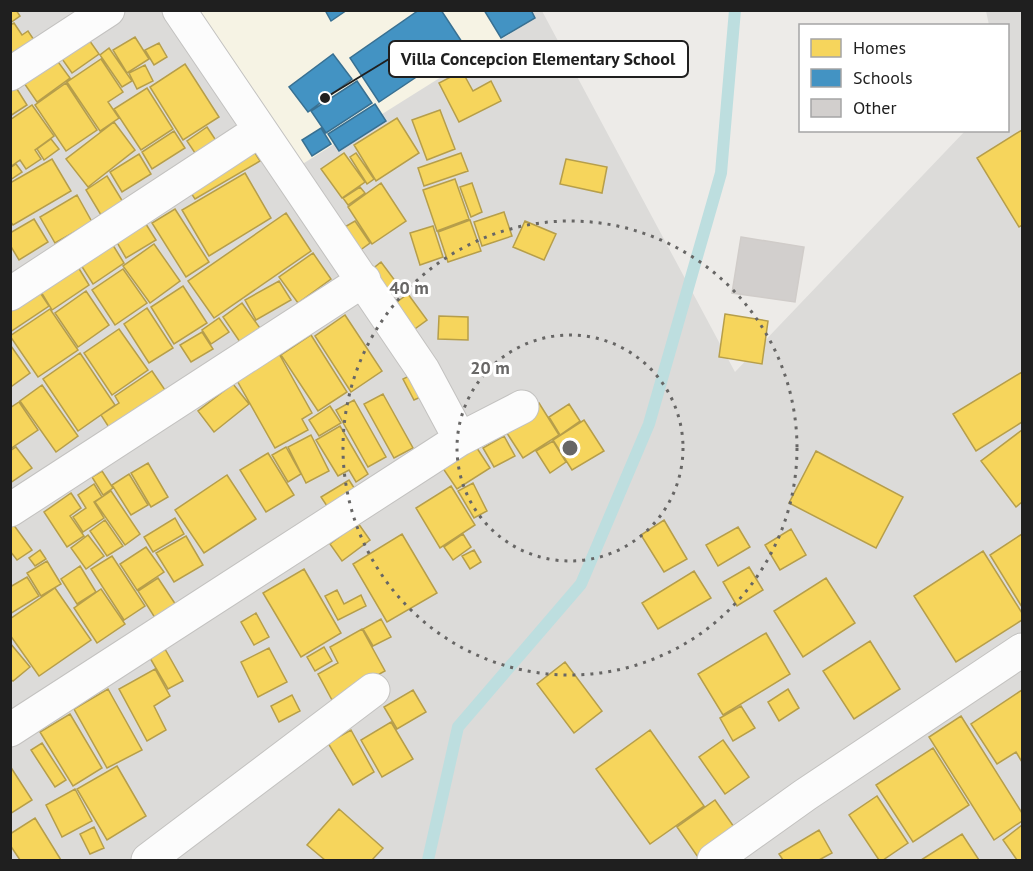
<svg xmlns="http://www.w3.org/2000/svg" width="1033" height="871" font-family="'PT Sans',sans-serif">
<rect width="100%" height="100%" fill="#edebe8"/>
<!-- residential -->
<path fill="#dcdbd9" d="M 10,11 L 542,11 L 735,372 L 965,131 L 1008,130 L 1008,26 L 989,25 L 986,11 L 1022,11 L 1022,860 L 11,860 Z"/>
<!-- education -->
<path fill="#f6f3e4" d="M 516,10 L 524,25 L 293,170 L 180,11 Z"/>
<!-- homes -->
<path fill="#f6d55c" stroke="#b69e4a" stroke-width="1.5" d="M 10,10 L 16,10 L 20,16 L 10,23 Z
M 14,23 L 22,35 L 28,31 L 34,40 L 10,55 L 10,25 Z
M 87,37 L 99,54 L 72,73 L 60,56 Z
M 135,37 L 149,59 L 127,73 L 113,50 Z
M 159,43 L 167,57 L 154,65 L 145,50 Z
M 109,48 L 132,81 L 122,87 L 100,55 Z
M 56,59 L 70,78 L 37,102 L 24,83 Z
M 101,59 L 123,92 L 108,102 L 119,118 L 100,131 L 67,82 Z
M 185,64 L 219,117 L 183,140 L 150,87 Z
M 145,65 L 153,81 L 137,89 L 129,73 Z
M 462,71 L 473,91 L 491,81 L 501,101 L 459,122 L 439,83 Z
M 66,83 L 97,130 L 66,151 L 35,105 Z
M 15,86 L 27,105 L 10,116 L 10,89 Z
M 147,88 L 173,129 L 141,150 L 114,109 Z
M 32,105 L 54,136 L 35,150 L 41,159 L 26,169 L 20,160 L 10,167 L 10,120 Z
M 440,110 L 455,149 L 427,160 L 412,120 Z
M 397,118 L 419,153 L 376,181 L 354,145 Z
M 114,122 L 135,150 L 88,187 L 66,159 Z
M 207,127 L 217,142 L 197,156 L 187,141 Z
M 1022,130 L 1022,225 L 1019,227 L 977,158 Z
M 174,131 L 185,148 L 152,169 L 142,152 Z
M 51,139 L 59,149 L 44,160 L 37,149 Z
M 252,148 L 260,161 L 195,199 L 187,187 Z
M 344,153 L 365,182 L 342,198 L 321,169 Z
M 356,153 L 374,179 L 367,184 L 350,157 Z
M 461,153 L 468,171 L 424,186 L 418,168 Z
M 139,154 L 151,174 L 122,192 L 110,172 Z
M 52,159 L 71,191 L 13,225 L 10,221 L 10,183 Z
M 566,159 L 607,167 L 602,193 L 560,184 Z
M 16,164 L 22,172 L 10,180 L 10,168 Z
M 245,173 L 271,218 L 209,256 L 182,210 Z
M 107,176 L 123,202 L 101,215 L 86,190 Z
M 455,179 L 469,219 L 437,231 L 423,190 Z
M 381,183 L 406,221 L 372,244 L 348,207 Z
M 472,183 L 482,212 L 471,217 L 460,187 Z
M 360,187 L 365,193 L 348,205 L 343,198 Z
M 77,195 L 92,222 L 55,243 L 40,217 Z
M 175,209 L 209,262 L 186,277 L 152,223 Z
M 504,212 L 512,236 L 482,246 L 474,222 Z
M 286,213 L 311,251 L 214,318 L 188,281 Z
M 34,219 L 48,242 L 19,260 L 10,245 L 10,233 Z
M 470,220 L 481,251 L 448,262 L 438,232 Z
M 144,221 L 156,240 L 126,258 L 115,239 Z
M 355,221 L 370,243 L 359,251 L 343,228 Z
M 525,221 L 556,234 L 544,260 L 513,247 Z
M 433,226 L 443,257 L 420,265 L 410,233 Z
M 111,242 L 124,263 L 93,284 L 79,262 Z
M 154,244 L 180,281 L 150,303 L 123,266 Z
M 313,253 L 331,279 L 298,303 L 279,277 Z
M 75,262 L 89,285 L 52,310 L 38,287 Z
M 381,262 L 399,286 L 387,294 L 370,271 Z
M 123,269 L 147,303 L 115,325 L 92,290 Z
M 279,281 L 291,300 L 256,320 L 245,300 Z
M 183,286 L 207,323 L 174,344 L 151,307 Z
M 37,288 L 49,306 L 10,332 L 10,305 Z
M 86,291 L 109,325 L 78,347 L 55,313 Z
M 408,294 L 427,320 L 412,331 L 394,304 Z
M 242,303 L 262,331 L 242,345 L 223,317 Z
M 147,308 L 173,348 L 149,363 L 124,324 Z
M 50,309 L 78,350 L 38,377 L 10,336 Z
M 725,314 L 768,321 L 762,364 L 719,357 Z
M 345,315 L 382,371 L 351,392 L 315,336 Z
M 439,316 L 468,317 L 468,340 L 438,339 Z
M 219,318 L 229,332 L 211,344 L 202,330 Z
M 119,329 L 148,370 L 112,395 L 84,353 Z
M 202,332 L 213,349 L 191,362 L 180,345 Z
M 311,335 L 347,392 L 318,411 L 281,355 Z
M 11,346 L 30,373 L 12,386 L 10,384 Z
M 278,352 L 312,413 L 302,419 L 308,430 L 275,448 L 235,377 Z
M 80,353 L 115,405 L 78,431 L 43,379 Z
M 421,370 L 432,392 L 414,400 L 403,379 Z
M 152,371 L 165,390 L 110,429 L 101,415 L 119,403 L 115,396 Z
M 1022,372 L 1022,422 L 976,451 L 953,414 Z
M 233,384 L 249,404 L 214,432 L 198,411 Z
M 42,385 L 78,436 L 56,452 L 20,401 Z
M 383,394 L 413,448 L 394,458 L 364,404 Z
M 354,400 L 386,457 L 368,467 L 336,410 Z
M 19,402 L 38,430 L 10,449 L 10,408 Z
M 539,403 L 559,435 L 523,458 L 503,427 Z
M 569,404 L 580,421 L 560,435 L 549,417 Z
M 330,406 L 341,423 L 319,436 L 309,420 Z
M 584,420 L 604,451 L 572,470 L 553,440 Z
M 340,426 L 368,474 L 356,482 L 349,470 L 338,476 L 316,440 Z
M 1022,430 L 1022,502 L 1016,507 L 981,461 Z
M 311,435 L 329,471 L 306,483 L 288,447 Z
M 504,436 L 515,456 L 494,467 L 483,448 Z
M 553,441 L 566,462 L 550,473 L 536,451 Z
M 473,442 L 490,468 L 457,489 L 440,464 Z
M 16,447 L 32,468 L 10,483 L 10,451 Z
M 286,447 L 301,474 L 288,482 L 272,455 Z
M 816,451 L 903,497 L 876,548 L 789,503 Z
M 268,453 L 294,495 L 266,512 L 240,470 Z
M 148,463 L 168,497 L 151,507 L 131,473 Z
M 102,471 L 113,488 L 103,495 L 92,477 Z
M 129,474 L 148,505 L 131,515 L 112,485 Z
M 227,475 L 256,519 L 204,553 L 175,510 Z
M 349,480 L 360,497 L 333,515 L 321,497 Z
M 473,483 L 487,511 L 474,518 L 458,491 Z
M 94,484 L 102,497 L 94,502 L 104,518 L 83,532 L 73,517 L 86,508 L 78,495 Z
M 451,486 L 475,525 L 440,548 L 416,508 Z
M 111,491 L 140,534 L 125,545 L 95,502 Z
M 71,493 L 81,508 L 70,516 L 84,536 L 67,547 L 44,512 Z
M 175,518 L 184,534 L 153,552 L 144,537 Z
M 105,520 L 123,546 L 107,556 L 90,531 Z
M 664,520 L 687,559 L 664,572 L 641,535 Z
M 358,523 L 370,540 L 342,561 L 330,544 Z
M 13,524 L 32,550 L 17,560 L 10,551 L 10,526 Z
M 738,527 L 750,547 L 718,566 L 706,545 Z
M 791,529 L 806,555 L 780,570 L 765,545 Z
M 402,534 L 437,593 L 387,622 L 353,564 Z
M 463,534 L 471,547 L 453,560 L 444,547 Z
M 1022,534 L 1022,607 L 990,555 Z
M 88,535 L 104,556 L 86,569 L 71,548 Z
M 186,536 L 203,565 L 174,582 L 156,553 Z
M 146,547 L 164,572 L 137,590 L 120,564 Z
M 40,550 L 46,559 L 35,566 L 29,558 Z
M 474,550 L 481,562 L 470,569 L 462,556 Z
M 983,551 L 1022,613 L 1022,620 L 956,662 L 914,596 Z
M 112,556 L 145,606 L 124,620 L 91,569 Z
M 47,561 L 61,584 L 41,596 L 27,573 Z
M 80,566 L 96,592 L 77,604 L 61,579 Z
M 749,567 L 763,590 L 737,606 L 723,582 Z
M 304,569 L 341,633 L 301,657 L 263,593 Z
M 694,571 L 711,598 L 658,629 L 642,603 Z
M 27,577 L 39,596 L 10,614 L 10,587 Z
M 158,578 L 178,608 L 157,621 L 138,591 Z
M 826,578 L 855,623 L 803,657 L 774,611 Z
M 55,588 L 91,640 L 39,676 L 10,635 L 10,619 Z
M 101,589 L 125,624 L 97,643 L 74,608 Z
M 337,590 L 344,604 L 361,595 L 366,606 L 338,620 L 325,596 Z
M 256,613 L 269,637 L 254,645 L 241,622 Z
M 381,619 L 391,637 L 373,646 L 363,629 Z
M 362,629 L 385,671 L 332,700 L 318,674 L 338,663 L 330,647 Z
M 766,633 L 790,674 L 723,715 L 698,674 Z
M 870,641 L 900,689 L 854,719 L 823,671 Z
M 10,643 L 30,667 L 13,681 L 10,679 Z
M 324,647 L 332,661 L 315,671 L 307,657 Z
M 269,648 L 287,682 L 258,697 L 241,662 Z
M 165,649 L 183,681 L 168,689 L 150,658 Z
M 565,662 L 602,711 L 574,733 L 537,684 Z
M 155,669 L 170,696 L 154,706 L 166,730 L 147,741 L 119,689 Z
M 108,689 L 142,750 L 107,768 L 74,709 Z
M 788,689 L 799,708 L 779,721 L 768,702 Z
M 413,690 L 426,712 L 397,729 L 384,707 Z
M 1022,690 L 1022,762 L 1016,752 L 997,764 L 971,724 Z
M 292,695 L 300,711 L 279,722 L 271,706 Z
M 741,706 L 755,728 L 733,741 L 720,718 Z
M 70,714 L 102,768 L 73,786 L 40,732 Z
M 961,716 L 1022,813 L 1022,821 L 994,840 L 929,737 Z
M 391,722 L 413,759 L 382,777 L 361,740 Z
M 351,730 L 374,772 L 353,785 L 328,743 Z
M 650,730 L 704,806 L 650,844 L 596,769 Z
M 723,740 L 749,777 L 725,794 L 699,757 Z
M 42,743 L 66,780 L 55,787 L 31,750 Z
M 933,748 L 969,805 L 913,842 L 876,785 Z
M 10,766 L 32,800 L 10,814 Z
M 117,766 L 146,816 L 107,840 L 77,789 Z
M 75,789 L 92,821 L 62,837 L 46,805 Z
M 877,796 L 908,843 L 883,860 L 879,860 L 849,815 Z
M 715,800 L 739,834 L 700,860 L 677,827 Z
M 339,809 L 383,848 L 372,860 L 325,860 L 307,845 Z
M 35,818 L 61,860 L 20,860 L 10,845 L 10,834 Z
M 1022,825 L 1022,860 L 1017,860 L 1003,840 Z
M 94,827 L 104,848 L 90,854 L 80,834 Z
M 819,830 L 832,853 L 819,860 L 783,860 L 779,854 Z
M 962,834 L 979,860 L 921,860 Z"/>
<!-- schools -->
<path fill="#4393c3" stroke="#387092" stroke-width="1.5" d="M 325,10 L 347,10 L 331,21 Z
M 419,10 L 441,10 L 464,45 L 379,102 L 350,58 Z
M 484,10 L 531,10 L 535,18 L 501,38 Z
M 333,54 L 352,79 L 308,112 L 289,87 Z
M 357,81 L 372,103 L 326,133 L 311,111 Z
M 375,104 L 386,121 L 339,151 L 328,134 Z
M 321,128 L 331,144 L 312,156 L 302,140 Z"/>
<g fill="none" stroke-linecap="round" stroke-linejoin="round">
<!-- stream -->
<path stroke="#bddedf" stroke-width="12" d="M 428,860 L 458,727 L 581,584 L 649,424 L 721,173 L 735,10"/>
</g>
<!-- building -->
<path fill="#d2cfcd" stroke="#d0ccc9" stroke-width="1.5" d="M 741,237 L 804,247 L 795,302 L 732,293 Z"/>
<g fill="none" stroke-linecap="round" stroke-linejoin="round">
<defs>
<path id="minor" d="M 179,10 L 423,370 L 460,439
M 10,74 L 108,10
M 10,294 L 260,130
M 10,510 L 364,280
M 10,730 L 460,439 L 522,407
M 148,860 L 373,690
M 714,860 L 805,795 L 1022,650"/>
</defs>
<!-- minor casing -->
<use href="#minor" stroke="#c3c2c0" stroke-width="35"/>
<!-- minor -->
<use href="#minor" stroke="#fcfcfc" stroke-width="33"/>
</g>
<!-- distance rings -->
<g fill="none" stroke="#676665" stroke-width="3" stroke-dasharray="3 6">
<circle cx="570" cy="448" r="113"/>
<circle cx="570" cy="448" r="227"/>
</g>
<circle cx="570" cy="448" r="9" fill="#676665" stroke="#fff" stroke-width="3"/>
<g font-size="18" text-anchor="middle" font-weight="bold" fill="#676665" stroke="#fff" stroke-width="6" stroke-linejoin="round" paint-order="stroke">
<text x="409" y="294">40 m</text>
<text x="490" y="374">20 m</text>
</g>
<!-- callouts -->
<path fill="none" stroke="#1f1f1f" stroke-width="2" d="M325 98L389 59"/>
<circle fill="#1f1f1f" stroke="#fff" stroke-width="2" cx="325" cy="98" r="6"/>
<rect fill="#fff" stroke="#1f1f1f" stroke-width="2" x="389" y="41" width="299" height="36" rx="6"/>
<g font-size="18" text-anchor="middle" font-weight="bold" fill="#1f1f1f">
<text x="538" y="65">Villa Concepcion Elementary School</text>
</g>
<!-- border -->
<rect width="1033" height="871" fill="none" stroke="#1f1f1f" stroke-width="24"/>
<!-- legend -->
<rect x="799" y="24" width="210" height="108" fill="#ffffff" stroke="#a5a5a5" stroke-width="1.5"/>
<rect x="811" y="39" width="30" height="18" fill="#f6d55c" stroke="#a5a5a5" stroke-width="1.5"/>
<text x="853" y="54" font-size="18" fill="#1f1f1f">Homes</text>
<rect x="811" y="69" width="30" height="18" fill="#4393c3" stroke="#a5a5a5" stroke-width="1.5"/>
<text x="853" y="84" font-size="18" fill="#1f1f1f">Schools</text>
<rect x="811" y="99" width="30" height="18" fill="#d2cfcd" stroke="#a5a5a5" stroke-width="1.5"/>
<text x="853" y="114" font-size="18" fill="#1f1f1f">Other</text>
</svg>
